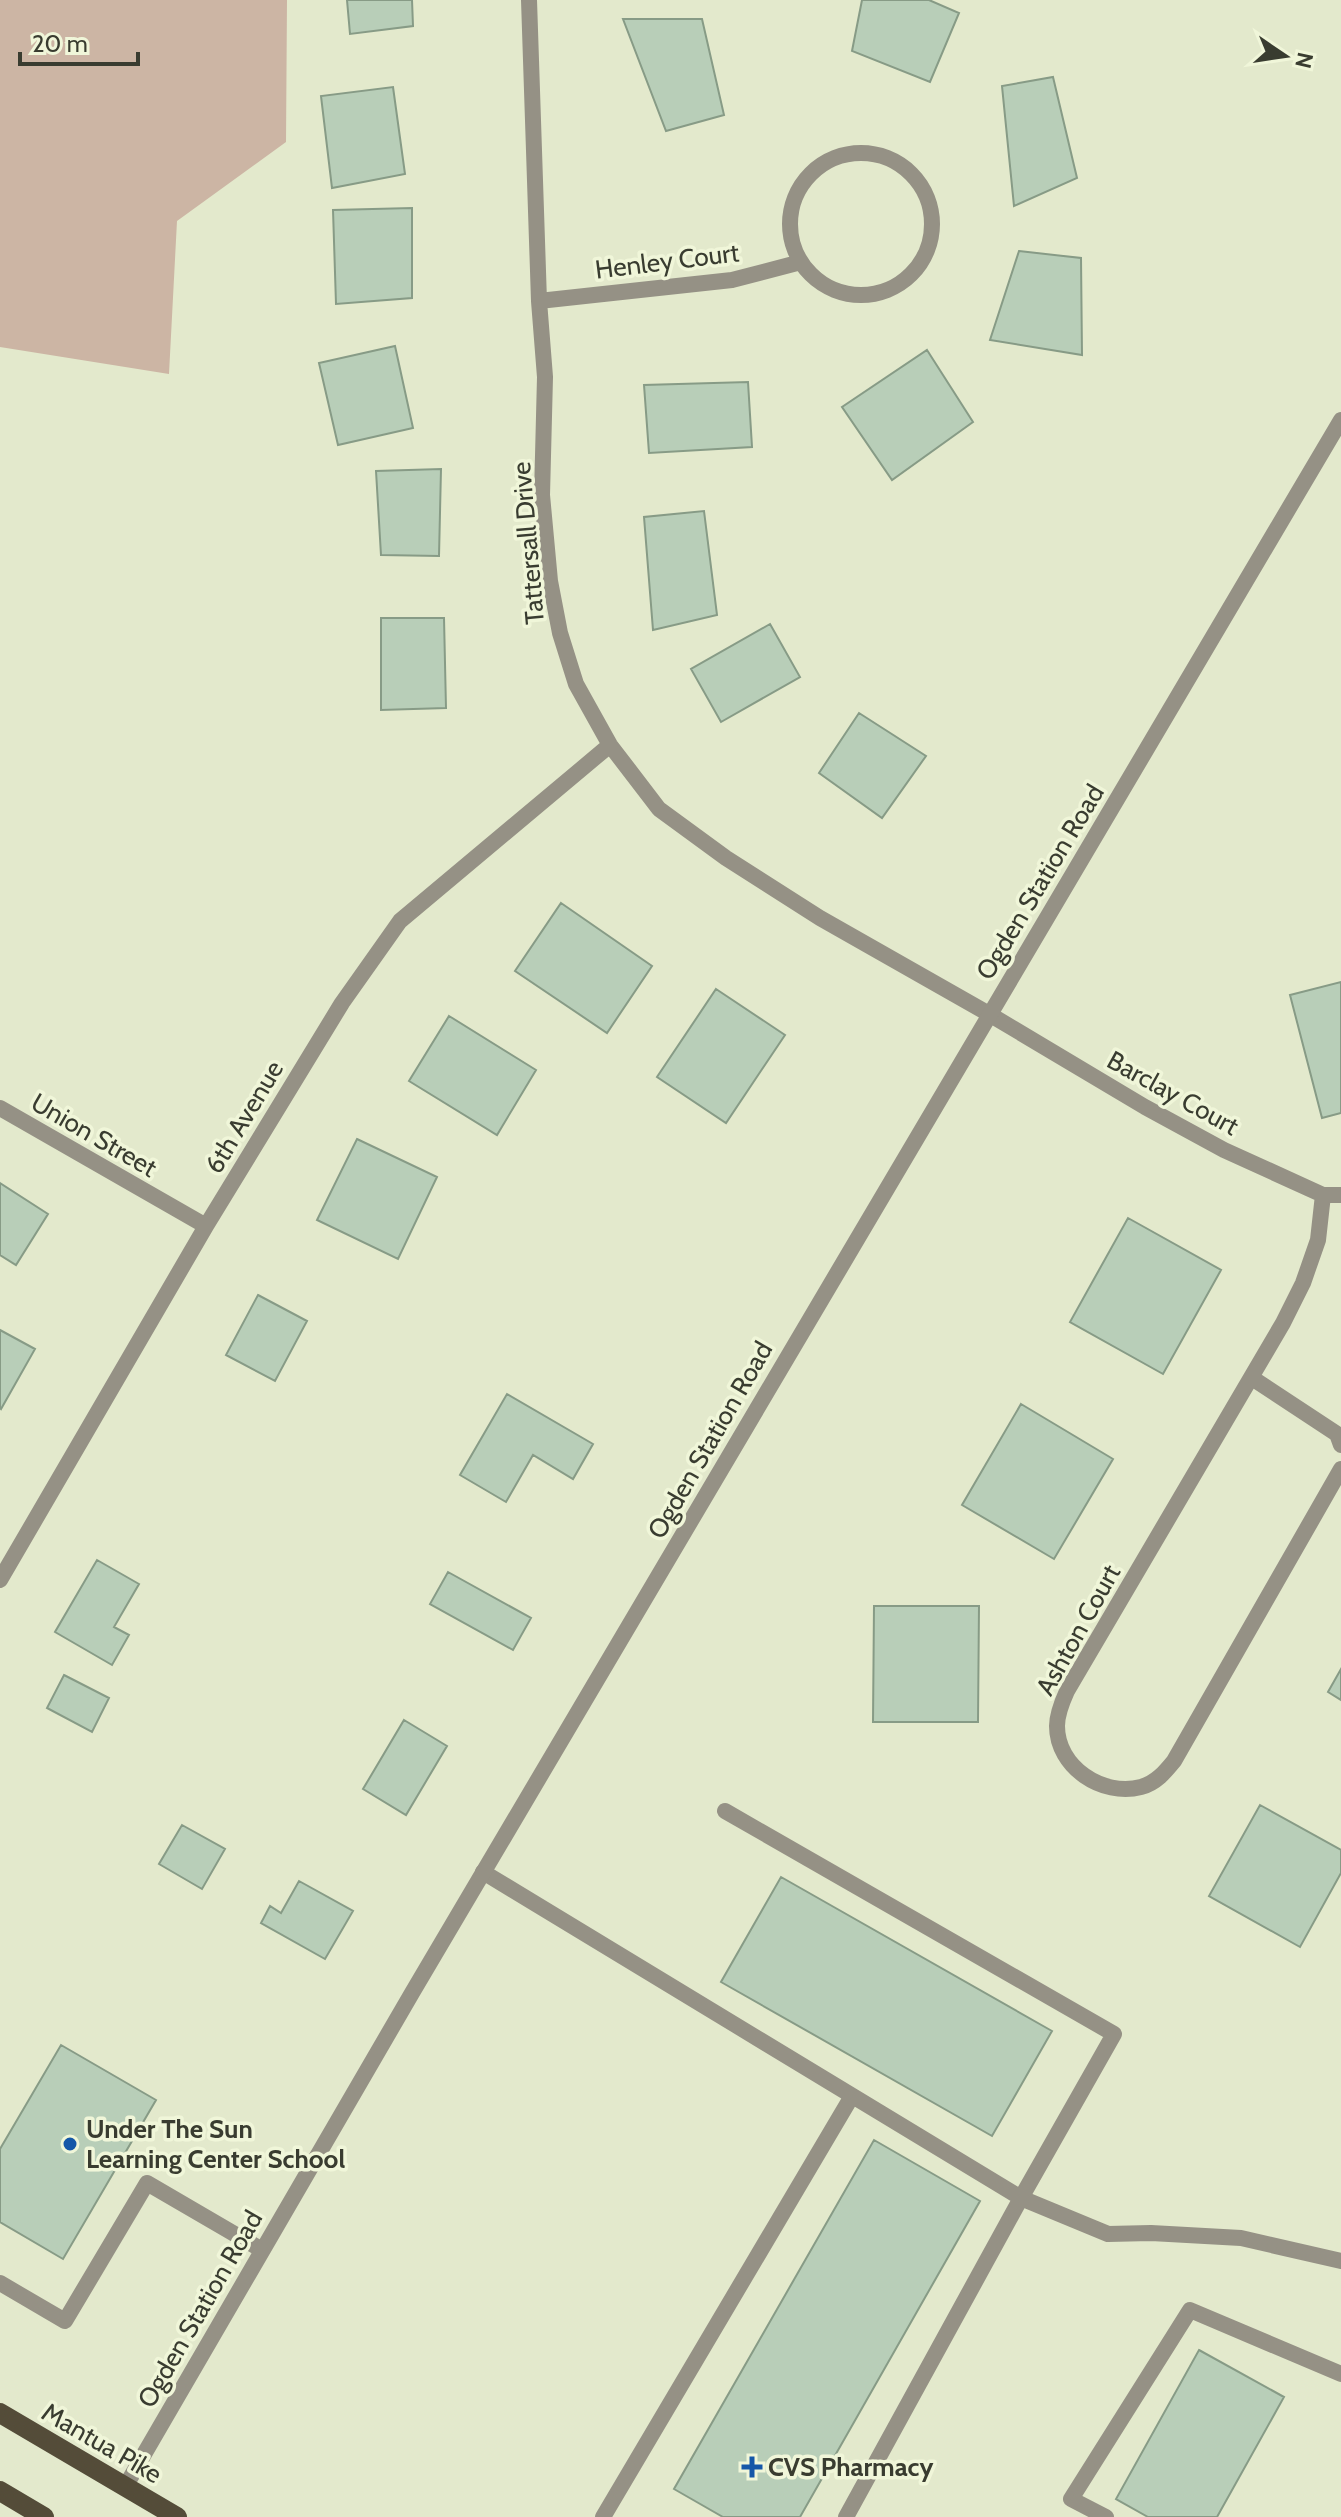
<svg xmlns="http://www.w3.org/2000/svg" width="1341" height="2517" font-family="Cabin,sans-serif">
<rect width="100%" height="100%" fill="#e3e9cc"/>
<!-- green -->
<path fill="#ccb5a4" d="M 0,0 L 287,0 L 286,142 L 177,221 L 169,374 L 0,347 Z"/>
<!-- building -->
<path fill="#b8ceb8" stroke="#879b86" stroke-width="2" d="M 347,0 L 412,0 L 413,26 L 350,34 Z
M 862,0 L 929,0 L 959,13 L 930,82 L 852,51 Z
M 623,19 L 702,19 L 724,115 L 666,131 Z
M 1053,77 L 1077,178 L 1014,206 L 1002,86 Z
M 393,87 L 405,174 L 332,188 L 321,96 Z
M 412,208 L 412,298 L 336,304 L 333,210 Z
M 1019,251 L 1081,258 L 1082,355 L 990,340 Z
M 395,346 L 413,428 L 338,445 L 319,363 Z
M 927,350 L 973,422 L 892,480 L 842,407 Z
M 748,382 L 752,447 L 649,453 L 644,385 Z
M 441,469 L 439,556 L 381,555 L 376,471 Z
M 704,511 L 717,615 L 653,630 L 644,517 Z
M 381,618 L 444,618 L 446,708 L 381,710 Z
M 770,624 L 800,677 L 721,722 L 691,669 Z
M 859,713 L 926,756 L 882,818 L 819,773 Z
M 561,903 L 652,966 L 607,1033 L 515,971 Z
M 1341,982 L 1341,1113 L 1322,1118 L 1290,995 Z
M 716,989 L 785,1035 L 726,1123 L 657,1077 Z
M 449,1016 L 536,1070 L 497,1135 L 409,1081 Z
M 357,1139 L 437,1177 L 398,1259 L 317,1220 Z
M 0,1183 L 48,1214 L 16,1265 L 0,1255 Z
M 1128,1218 L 1221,1270 L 1163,1374 L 1070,1322 Z
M 258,1295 L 307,1321 L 275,1381 L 226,1355 Z
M 0,1330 L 35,1349 L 1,1409 L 0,1408 Z
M 507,1394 L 593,1444 L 573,1479 L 533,1455 L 506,1502 L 460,1475 Z
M 1021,1404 L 1113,1459 L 1054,1559 L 962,1505 Z
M 97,1560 L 139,1584 L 114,1627 L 129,1635 L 112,1665 L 55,1632 Z
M 448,1572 L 531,1618 L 513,1650 L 430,1604 Z
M 874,1606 L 979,1606 L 978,1722 L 873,1722 Z
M 1341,1669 L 1341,1700 L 1328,1692 Z
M 64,1675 L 109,1698 L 92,1732 L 47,1708 Z
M 404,1720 L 447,1746 L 406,1815 L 363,1789 Z
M 1260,1805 L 1341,1850 L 1341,1873 L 1300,1947 L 1209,1896 Z
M 182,1825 L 225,1849 L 202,1889 L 159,1864 Z
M 781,1877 L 1052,2031 L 992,2136 L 721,1982 Z
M 299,1881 L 353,1911 L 325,1959 L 261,1923 L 270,1906 L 281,1913 Z
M 61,2045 L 156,2100 L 63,2259 L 0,2222 L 0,2149 Z
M 874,2140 L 980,2201 L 800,2517 L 723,2517 L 674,2489 Z
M 1199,2350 L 1284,2397 L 1217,2517 L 1148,2517 L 1116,2499 Z"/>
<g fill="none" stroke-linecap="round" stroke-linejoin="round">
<!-- service -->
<path stroke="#959185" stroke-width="16" d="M 483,1872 L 1021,2198 L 1114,2034 L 725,1811
M 0,2283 L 65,2321 L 147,2183 L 262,2250
M 603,2517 L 852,2096
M 846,2517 L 1021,2198 L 1108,2234 L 1151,2233 L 1241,2238 L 1341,2261
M 1106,2517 L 1071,2499 L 1190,2310 L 1341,2374"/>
<!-- minor -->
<path stroke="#959185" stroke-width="16" d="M 529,0 L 539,301 L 545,377 L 542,495 L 550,581 L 560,633 L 576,684 L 610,745 L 659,809 L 726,858 L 820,918 L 989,1014 L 1145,1107 L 1224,1150 L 1323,1195 L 1341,1195
M790 224a71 71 0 1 1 142 0a71 71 0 1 1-142 0Z
M 539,301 L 732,280 L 801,262
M 0,1108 L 206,1226
M 1323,1195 L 1318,1240 L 1303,1283 L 1283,1323 L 1067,1691 C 1062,1702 1057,1714 1057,1726 C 1057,1767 1102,1797 1141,1787 C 1156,1783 1165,1772 1174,1761 L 1341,1469
M 1252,1378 L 1337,1434 L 1341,1445
M 0,1580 L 206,1226 L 342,1003 L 400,921 L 610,745"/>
<!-- tertiary -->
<path stroke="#959185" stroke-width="16" d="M 125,2487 L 412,1993 L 1341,420"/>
<!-- primary -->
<path stroke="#544c39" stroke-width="20" d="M 0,2413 L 177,2517
M 0,2491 L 44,2517"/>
</g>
<!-- markers -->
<g fill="#1557a8" stroke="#f0f6d9" stroke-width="3">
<circle cx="70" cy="2144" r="8"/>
<path d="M748 2455h8v8h8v8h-8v8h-8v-8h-8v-8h8z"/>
</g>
<g text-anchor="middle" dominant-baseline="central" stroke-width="7" stroke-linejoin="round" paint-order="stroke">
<!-- street labels -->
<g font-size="26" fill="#393c30" stroke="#f0f6d9">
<text transform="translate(667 261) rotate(-7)">Henley Court</text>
<text transform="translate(528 543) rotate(-95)">Tattersall Drive</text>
<text transform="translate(1040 882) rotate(-59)">Ogden Station Road</text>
<text transform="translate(1173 1093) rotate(29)">Barclay Court</text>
<text transform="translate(244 1117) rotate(-59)">6th Avenue</text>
<text transform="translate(94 1135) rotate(30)">Union Street</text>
<text transform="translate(710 1440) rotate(-60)">Ogden Station Road</text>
<text transform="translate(1078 1630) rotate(-61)">Ashton Court</text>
<text transform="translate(200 2309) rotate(-60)">Ogden Station Road</text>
<text transform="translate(102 2443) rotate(30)">Mantua Pike</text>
</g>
<!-- poi labels -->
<g font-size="26" font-weight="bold" fill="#393c30" stroke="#f0f6d9" text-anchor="start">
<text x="86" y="2129">Under The Sun<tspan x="86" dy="30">Learning Center School</tspan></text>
<text x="768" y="2467">CVS Pharmacy</text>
</g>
</g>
<!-- north arrow -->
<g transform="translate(1285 56) rotate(103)" stroke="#f0f6d9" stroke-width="6" paint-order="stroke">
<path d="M0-6L14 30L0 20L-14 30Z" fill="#393c30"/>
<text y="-12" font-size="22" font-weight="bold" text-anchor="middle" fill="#393c30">N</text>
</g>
<!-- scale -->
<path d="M20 52v12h118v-12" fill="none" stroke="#393c30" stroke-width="4"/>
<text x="32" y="52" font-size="24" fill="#393c30" stroke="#f0f6d9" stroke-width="6" paint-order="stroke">20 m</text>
</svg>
